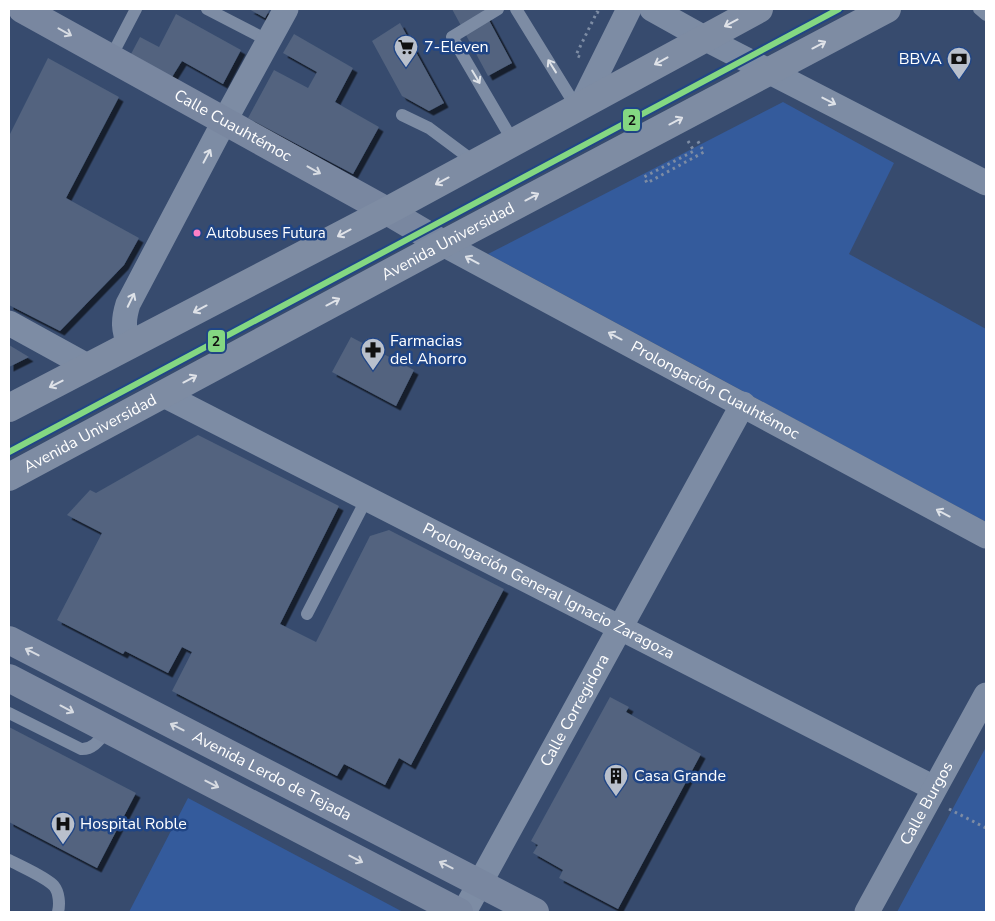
<svg xmlns="http://www.w3.org/2000/svg" width="995" height="921" font-family="'Nunito Sans',sans-serif">
<defs>
<filter id="shadow"><feDropShadow dx="4.5" dy="4.5" stdDeviation="0" flood-color="#0009"/></filter>
</defs>
<rect width="100%" height="100%" fill="#374b6e"/>
<!-- green -->
<path fill="#345b9c" d="M 783,102 L 894,163 L 849,254 L 986,329 L 986,522 L 488,254 Z
M 986,747 L 986,912 L 897,912 Z
M 188,798 L 403,912 L 129,912 Z"/>
<!-- building -->
<path fill="#52637f" filter="url(#shadow)" d="M 249,9 L 270,9 L 265,18 Z
M 452,9 L 483,9 L 512,63 L 488,76 Z
M 176,14 L 241,50 L 223,84 L 182,61 L 172,77 L 131,54 L 140,37 L 159,47 Z
M 400,23 L 444,103 L 429,111 L 402,96 L 372,41 Z
M 294,34 L 353,68 L 335,102 L 379,127 L 353,174 L 248,118 L 274,70 L 308,88 L 317,72 L 283,53 Z
M 48,58 L 119,97 L 66,198 L 139,238 L 124,265 L 60,331 L 9,305 L 9,136 Z
M 351,337 L 414,370 L 396,406 L 332,372 Z
M 9,345 L 29,357 L 9,367 Z
M 198,435 L 339,506 L 280,624 L 316,642 L 370,536 L 389,530 L 504,589 L 411,765 L 399,758 L 385,785 L 344,764 L 337,776 L 172,691 L 192,652 L 182,647 L 168,673 L 125,651 L 123,654 L 57,620 L 102,533 L 67,515 L 90,490 L 96,493 Z
M 610,697 L 629,707 L 626,712 L 701,754 L 618,909 L 559,878 L 563,870 L 533,853 L 538,845 L 531,841 Z
M 9,727 L 136,793 L 97,868 L 9,822 Z"/>
<g fill="none" stroke-linecap="round" stroke-linejoin="round">
<!-- path -->
<path stroke="#7d8ca4" stroke-width="3" stroke-dasharray="2.5 4" stroke-linecap="butt" d="M 580,57 L 576,55 L 597,12 L 601,14
M 688,141 L 694,151 L 644,177 L 647,183 L 704,152 L 696,138
M 949,809 L 986,828"/>
<!-- lane -->
<path stroke="#7d8ca4" stroke-width="12" d="M 207,9 L 269,41
M 498,9 L 452,37 L 514,143
M 516,9 L 577,108
M 979,9 L 986,15
M 111,57 L 136,9
M 402,115 L 429,128 L 476,163
M 307,614 L 367,498
M 9,713 L 81,749 C 93,750 101,738 108,730
M 9,860 C 20,866 46,877 54,886 C 59,892 60,904 58,912"/>
<!-- street -->
<g stroke="#7d8ca4" stroke-width="25">
<path d="M 652,9 L 704,38 L 986,183"/>
<path d="M 581,106 L 629,9"/>
<path id="s1" d="M 443,244 L 986,536"/>
<path d="M 9,323 L 89,367"/>
<path d="M 130,346 C 123,330 123,320 128,304 L 225,120 L 286,9"/>
<path id="s2" d="M 162,394 L 934,788"/>
<path id="s3" d="M 464,912 L 743,404"/>
<path id="s4" d="M 867,912 L 986,695"/>
</g>
<!-- secondary -->
<g stroke="#7987a0" stroke-width="28">
<path id="s5" d="M 22,9 L 387,211 L 443,244"/>
<path id="s6" d="M 9,640 L 535,912"/>
<path d="M 9,678 L 459,912"/>
</g>
<!-- highway -->
<g stroke="#7e8ca3" stroke-width="28">
<path d="M 9,408 L 387,211 L 759,9"/>
<path id="s7" d="M 9,477 L 443,244 L 887,9"/>
</g>
<defs>
<path id="metro-1" d="M 9,452 L 839,9"/>
</defs>
<!-- metro-1 casing -->
<use href="#metro-1" stroke="#204585" stroke-width="10"/>
<!-- metro-1 -->
<use href="#metro-1" stroke="#84d782" stroke-width="6"/>
</g>
<!-- one-way arrows -->
<defs><path id="oneway-shaft" d="M-6 0H5M1.5-3L5.5 0L1.5 3" fill="none" stroke-width="1.6" stroke-linecap="round" stroke-linejoin="round" transform="scale(1.25)"/></defs>
<g stroke="#dfe2e8">
<use href="#oneway-shaft" transform="translate(731 23) rotate(152)"/>
<use href="#oneway-shaft" transform="translate(819 45) rotate(-28)"/>
<use href="#oneway-shaft" transform="translate(661 61) rotate(151)"/>
<use href="#oneway-shaft" transform="translate(676 121) rotate(-28)"/>
<use href="#oneway-shaft" transform="translate(442 181) rotate(152)"/>
<use href="#oneway-shaft" transform="translate(532 197) rotate(-28)"/>
<use href="#oneway-shaft" transform="translate(344 233) rotate(152)"/>
<use href="#oneway-shaft" transform="translate(333 302) rotate(-28)"/>
<use href="#oneway-shaft" transform="translate(200 309) rotate(152)"/>
<use href="#oneway-shaft" transform="translate(190 379) rotate(-28)"/>
<use href="#oneway-shaft" transform="translate(56 384) rotate(153)"/>
</g>
<g stroke="#d7dbe2">
<use href="#oneway-shaft" transform="translate(65 32) rotate(29)"/>
<use href="#oneway-shaft" transform="translate(314 170) rotate(29)"/>
<use href="#oneway-shaft" transform="translate(32 652) rotate(-153)"/>
<use href="#oneway-shaft" transform="translate(67 709) rotate(28)"/>
<use href="#oneway-shaft" transform="translate(177 727) rotate(-153)"/>
<use href="#oneway-shaft" transform="translate(212 784) rotate(27)"/>
<use href="#oneway-shaft" transform="translate(356 859) rotate(27)"/>
<use href="#oneway-shaft" transform="translate(446 865) rotate(-153)"/>
</g>
<g stroke="#dee2e8">
<use href="#oneway-shaft" transform="translate(552 66) rotate(-122)"/>
<use href="#oneway-shaft" transform="translate(476 77) rotate(59)"/>
<use href="#oneway-shaft" transform="translate(829 101) rotate(27)"/>
<use href="#oneway-shaft" transform="translate(207 156) rotate(-62)"/>
<use href="#oneway-shaft" transform="translate(472 260) rotate(-152)"/>
<use href="#oneway-shaft" transform="translate(131 300) rotate(-64)"/>
<use href="#oneway-shaft" transform="translate(615 336) rotate(-152)"/>
<use href="#oneway-shaft" transform="translate(943 513) rotate(-152)"/>
</g>
<!-- icons -->
<defs>
<symbol id="supermarket-pin" viewBox="-11 -11 22 30"><path d="M0 17L-7.5 6A9.5 9.5 0 1 1 7.5 6Z" fill="#b9c0cc" stroke="#204585"/><path d="M-6-5.5h2.5l.6 2H6L4.5 2H-2.5L-4.4-4H-6ZM-1.5 3.2a1.3 1.3 0 1 0 .1 0ZM3 3.2a1.3 1.3 0 1 0 .1 0Z" fill="#111"/></symbol>
<symbol id="bank-pin" viewBox="-11 -11 22 30"><path d="M0 17L-7.5 6A9.5 9.5 0 1 1 7.5 6Z" fill="#b9c0cc" stroke="#204585"/><path d="M-6-4H6V4H-6ZM0-2.3a2.3 2.3 0 1 0 0 4.6a2.3 2.3 0 1 0 0-4.6Z" fill="#111"/></symbol>
<symbol id="pharmacy-pin" viewBox="-11 -11 22 30"><path d="M0 17L-7.5 6A9.5 9.5 0 1 1 7.5 6Z" fill="#b9c0cc" stroke="#204585"/><path d="M-2-6h4v4h4v4h-4v4h-4v-4h-4v-4h4Z" fill="#111"/></symbol>
<symbol id="building-pin" viewBox="-11 -11 22 30"><path d="M0 17L-7.5 6A9.5 9.5 0 1 1 7.5 6Z" fill="#b9c0cc" stroke="#204585"/><path d="M-4-6H4V6H1V3H-1V6H-4ZM-2.5-4.3h1.7v1.8h-1.7ZM.8-4.3h1.7v1.8H.8ZM-2.5-1h1.7V.8h-1.7ZM.8-1h1.7V.8H.8Z" fill="#111"/></symbol>
<symbol id="hospital-pin" viewBox="-11 -11 22 30"><path d="M0 17L-7.5 6A9.5 9.5 0 1 1 7.5 6Z" fill="#b9c0cc" stroke="#204585"/><path d="M-5-5h3v3.5h4V-5h3V5h-3V1.5h-4V5h-3Z" fill="#111"/></symbol>
</defs>
<g fill-rule="evenodd">
<use href="#supermarket-pin" x="392" y="33" width="28" height="38"/>
<use href="#bank-pin" x="945" y="45" width="28" height="38"/>
<use href="#pharmacy-pin" x="359" y="336" width="28" height="38"/>
<use href="#building-pin" x="602" y="762" width="28" height="38"/>
<use href="#hospital-pin" x="49" y="810" width="28" height="38"/>
</g>
<!-- markers -->
<circle fill="#ff80c5" stroke="#204585" stroke-width="2" cx="197" cy="233" r="4.5"/>
<g text-anchor="middle" dominant-baseline="central" stroke-width="5" stroke-linejoin="round" paint-order="stroke">
<!-- bus labels -->
<g font-size="15" fill="#fff" stroke="#204585" text-anchor="start">
<text x="206" y="233">Autobuses Futura</text>
</g>
<!-- poi labels -->
<g font-size="16" fill="#fff" stroke="#204585" text-anchor="start">
<text x="424" y="47">7-Eleven</text>
<text x="942" y="59" text-anchor="end">BBVA</text>
<text x="390" y="341">Farmacias<tspan x="390" dy="18">del Ahorro</tspan></text>
<text x="634" y="776">Casa Grande</text>
<text x="80" y="824">Hospital Roble</text>
</g>
<!-- street labels -->
<g font-size="16" fill="#fff" stroke="#204585">
<text stroke="none"><textPath href="#s5" startOffset="241">Calle Cuauhtémoc</textPath></text>
<text stroke="none"><textPath href="#s7" startOffset="498">Avenida Universidad</textPath></text>
<text stroke="none"><textPath href="#s1" startOffset="309">Prolongación Cuauhtémoc</textPath></text>
<text stroke="none"><textPath href="#s7" startOffset="92">Avenida Universidad</textPath></text>
<text stroke="none"><textPath href="#s2" startOffset="434">Prolongación General Ignacio Zaragoza</textPath></text>
<text stroke="none"><textPath href="#s3" startOffset="230">Calle Corregidora</textPath></text>
<text stroke="none"><textPath href="#s6" startOffset="296">Avenida Lerdo de Tejada</textPath></text>
<text stroke="none"><textPath href="#s4" startOffset="124">Calle Burgos</textPath></text>
</g>
</g>
<g stroke="#204585" stroke-width="2">
<rect x="622" y="108" width="19" height="24" rx="5" fill="#84d782"/>
<rect x="207" y="329" width="19" height="24" rx="5" fill="#84d782"/>
</g>
<g font-size="14" text-anchor="middle" font-weight="bold" fill="#111">
<text x="632" y="125">2</text>
<text x="216" y="346">2</text>
</g>
<!-- border -->
<rect width="995" height="921" fill="none" stroke="#ffffff" stroke-width="20"/>
</svg>
